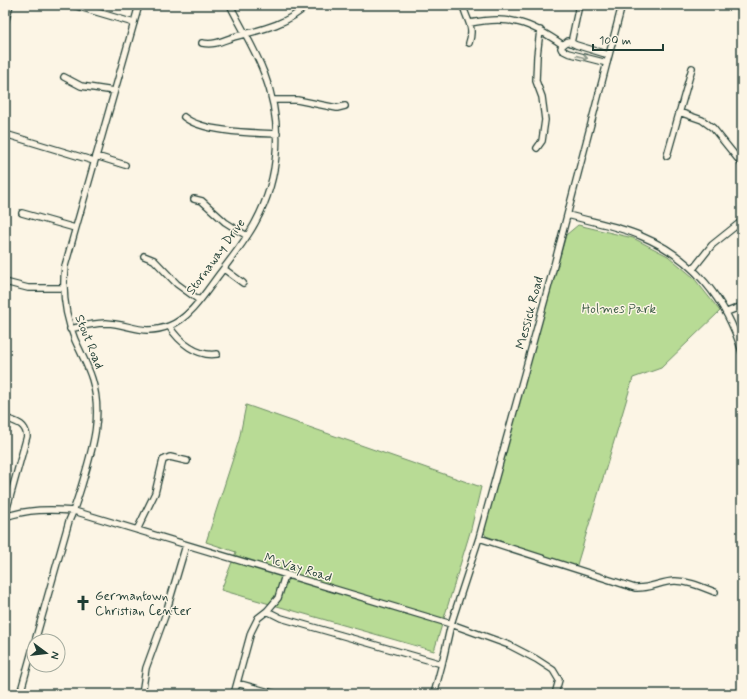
<svg xmlns="http://www.w3.org/2000/svg" width="747" height="699" font-family="Mynerve,sans-serif">
<rect width="100%" height="100%" fill="#fcf5e5"/>
<filter id="ink" filterUnits="userSpaceOnUse"><feTurbulence type="fractalNoise" baseFrequency=".025" numOctaves="2"/><feDisplacementMap in="SourceGraphic" scale="8" xChannelSelector="R" yChannelSelector="G"/><feConvolveMatrix kernelMatrix="1 2 1 2 8 2 1 2 1" color-interpolation-filters="sRGB"/></filter>
<g filter="url(#ink)">
<!-- green -->
<path fill="#b8db95" stroke="#6c8c64" d="M 578,225 L 633,238 L 668,256 L 693,277 L 720,311 L 661,368 L 633,378 L 576,568 L 486,536 L 483,531 L 566,235 Z
M 246,405 L 481,487 L 471,529 L 434,651 L 221,590 L 236,552 L 206,542 L 239,440 Z"/>
<g fill="none" stroke-linecap="round" stroke-linejoin="round">
<defs>
<path id="minor" d="M 73,5 L 134,23
M 463,5 C 466,20 475,26 469,43
M 5,23 L 10,5
M 470,23 C 509,15 530,22 563,45
M 202,43 C 218,46 226,38 241,35 C 265,29 289,23 307,5
M 571,43 L 579,5
M 563,45 L 561,48 L 562,50 L 568,53 L 607,63
M 563,45 L 568,41 L 576,45 L 609,55
M 64,77 L 81,86 L 114,91
M 273,100 L 297,100 L 337,108 L 345,106
M 679,112 L 702,120 L 713,128 L 742,164
M 184,117 C 202,132 253,133 277,134
M 5,134 L 94,161
M 537,148 L 542,141 L 545,120 L 542,97 L 536,81 L 537,56 L 540,30
M 96,156 L 125,165
M 667,156 L 692,68
M 194,199 L 202,201 L 225,222 L 247,236
M 22,213 L 75,228
M 568,215 C 592,222 618,226 641,236 C 692,257 727,300 742,352
M 144,256 L 154,260 L 177,284 L 199,300
M 224,269 L 243,283
M 693,269 L 712,245 L 742,221
M 5,282 L 28,288 L 64,288
M 727,312 L 742,306
M 169,326 C 179,342 197,357 217,354
M 70,329 C 82,326 94,323 106,323 C 131,324 142,336 169,326 C 191,318 207,290 221,272 C 233,256 246,240 255,223 C 281,176 283,122 264,73 C 255,49 241,27 230,5
M 5,418 C 16,422 25,423 27,436 L 5,515
M 5,517 C 28,509 50,509 74,511 L 451,624 L 509,645 L 536,659 L 553,670 L 559,680 L 555,694
M 137,530 L 155,493 L 163,460 L 170,457 L 187,461
M 479,538 L 635,588 C 650,589 662,581 675,581 C 689,581 702,587 715,592
M 267,611 L 281,618 L 442,664 L 434,694
M 35,641 L 69,521 C 75,508 79,494 83,481 C 93,447 103,415 92,379 C 88,366 81,353 75,340 C 65,316 62,292 65,266 L 139,5
M 442,664 L 451,624 L 479,538 L 551,277 L 622,5
M 237,683 L 276,694
M 20,694 L 34,644
M 142,694 L 146,668 L 165,616 L 186,545
M 234,694 L 251,632 L 258,618 L 267,611 L 278,598 L 285,575"/>
</defs>
<!-- minor casing -->
<use href="#minor" stroke="#1f3d34" stroke-width="8"/>
<!-- minor -->
<use href="#minor" stroke="#fcf5e5" stroke-width="5.5"/>
</g>
<!-- one-way arrows -->
<defs><path id="oneway-shaft" d="M-6 0H5M1.5-3L5.5 0L1.5 3" fill="none" stroke-width="1.6" stroke-linecap="round" stroke-linejoin="round"/></defs>
<use stroke="#8e998c" href="#oneway-shaft" transform="translate(582 57) rotate(14)"/>
</g>
<!-- icons -->
<defs>
<symbol id="church-bare" viewBox="-9 -9 18 18"><path d="M-1.2-6h2.4v3.5h3.3v2.4h-3.3V6h-2.4V-.1h-3.3v-2.4h3.3Z" fill="#1f3d34" stroke="#fcf5e5" stroke-width="2.5" paint-order="stroke"/></symbol>
</defs>
<g fill-rule="evenodd">
<use href="#church-bare" x="72" y="592" width="22" height="22"/>
</g>
<g text-anchor="middle" dominant-baseline="central" stroke-width="3" stroke-linejoin="round" paint-order="stroke">
<!-- street labels -->
<g font-size="13" fill="#1f3d34" stroke="#fcf5e5">
<text transform="translate(216 257) rotate(-54)">Stornaway Drive</text>
<text transform="translate(530 313) rotate(-75)">Messick Road</text>
<text transform="translate(89 342) rotate(68)">Stout Road</text>
<text transform="translate(298 568) rotate(17)">McVay Road</text>
</g>
<!-- park labels -->
<g font-size="13" fill="#3e5d47" stroke="#fcf5e5">
<text x="619" y="309">Holmes Park</text>
</g>
<!-- poi labels -->
<g font-size="13" fill="#1f3d34" stroke="#fcf5e5" text-anchor="start">
<text x="95" y="596">Germantown<tspan x="95" dy="15">Christian Center</tspan></text>
</g>
</g>
<!-- margin -->
<rect width="747" height="699" fill="none" stroke="#fcf5e5" stroke-width="20"/>
<rect x="10" y="10" width="727" height="679" fill="none" stroke="#1f3d34" stroke-width="1.5" filter="url(#ink)"/>
<!-- north arrow -->
<g transform="translate(46 653) rotate(105)"><circle r="19" fill="#fcf5e5" stroke="#a4ab9e"/>
<path d="M0-3L7 15L0 10L-7 15Z" fill="#1f3d34"/>
<text y="-6" font-size="11" font-weight="bold" text-anchor="middle" fill="#1f3d34">N</text>
</g>
<!-- scale -->
<path d="M593 44v6h70v-6" fill="none" stroke="#1f3d34" stroke-width="2"/>
<text x="599" y="44" font-size="12" fill="#1f3d34" stroke="#fcf5e5" stroke-width="3" paint-order="stroke">100 m</text>
</svg>
